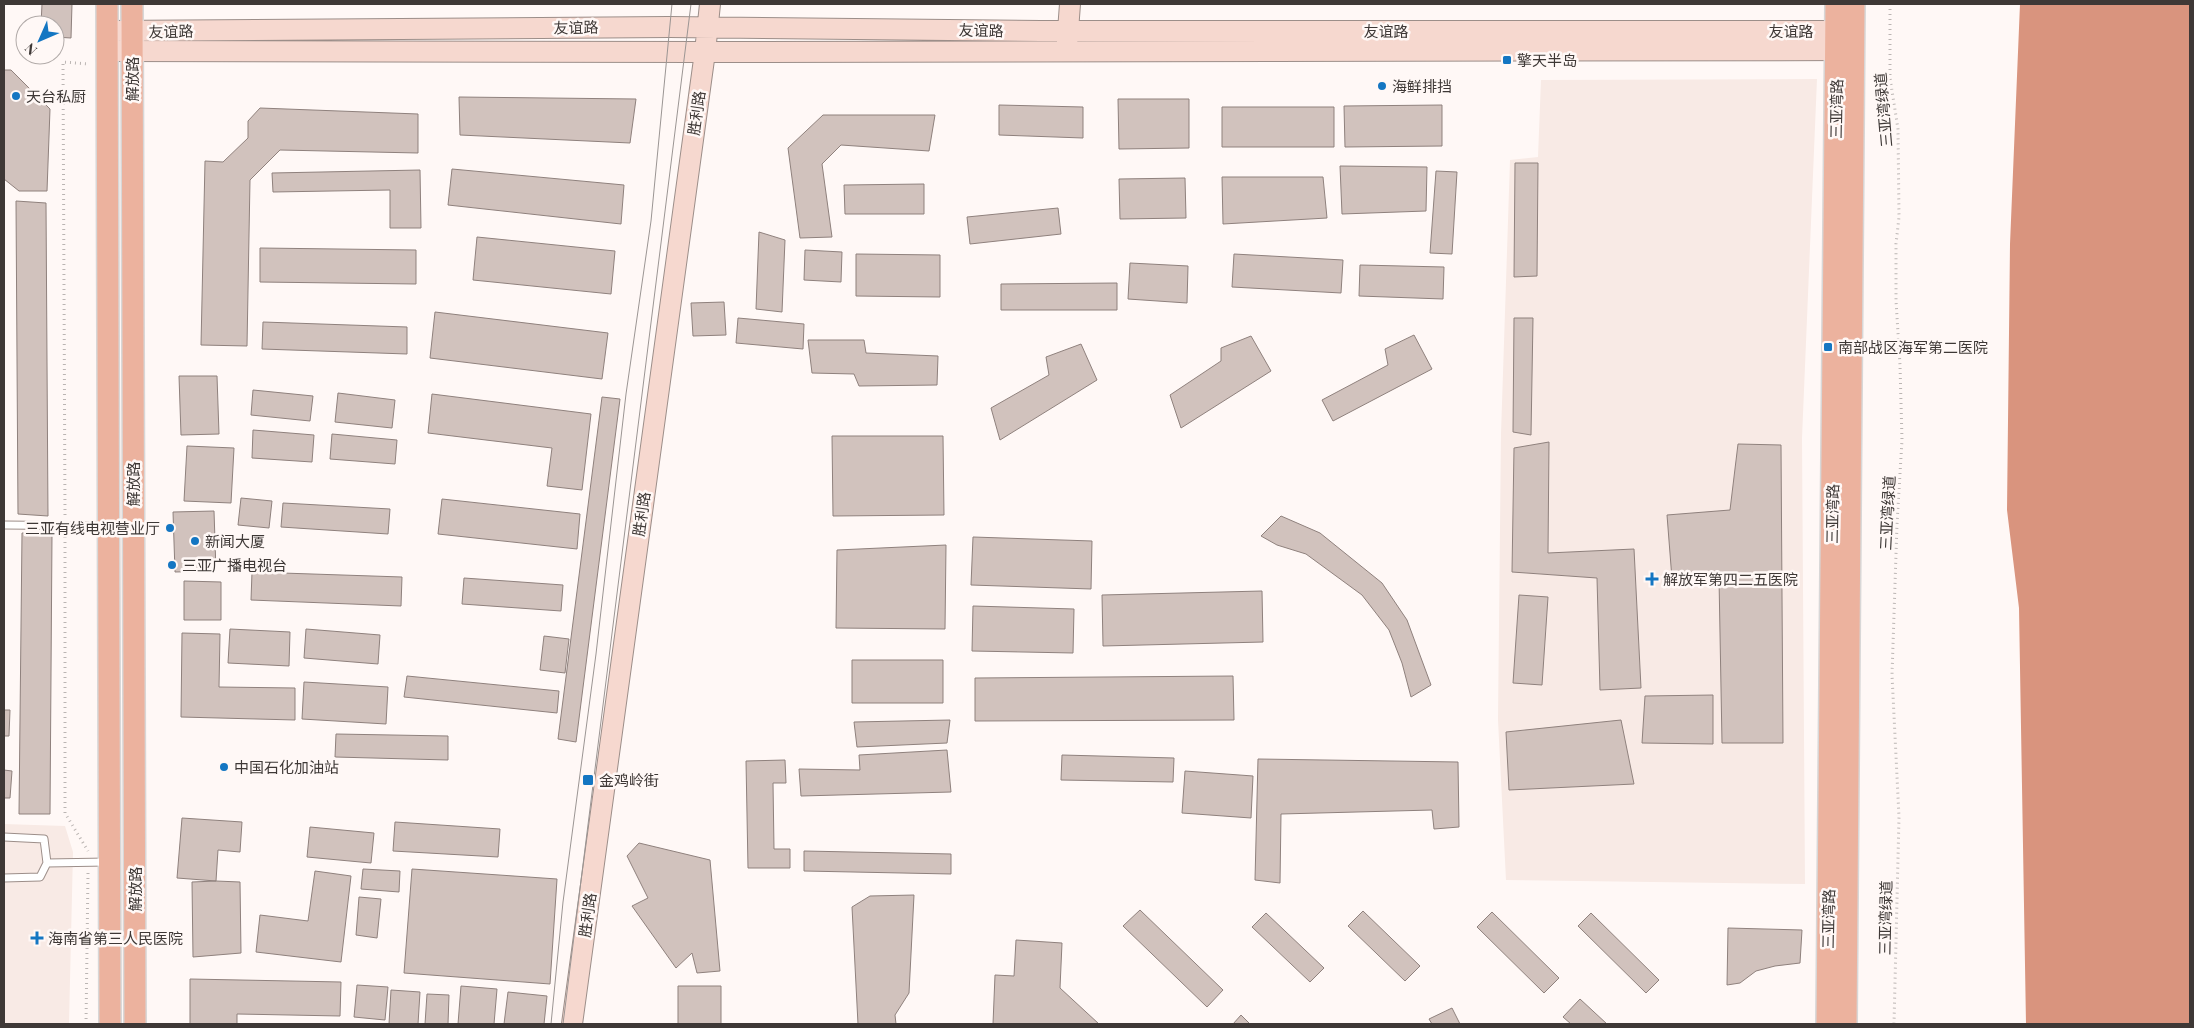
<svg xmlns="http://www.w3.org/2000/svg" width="2194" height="1028" font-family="'Playfair Display','Noto Sans SC',serif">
<rect width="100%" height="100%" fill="#fff8f6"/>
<!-- built -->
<path fill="#f8eae5" d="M 1817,79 L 1802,438 L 1805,884 L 1506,880 L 1498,720 L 1501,434 L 1510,160 L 1538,157 L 1541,80 Z
M 4,824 L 65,826 L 73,852 L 69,1024 L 4,1024 Z"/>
<!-- water -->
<path fill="#d9947e" d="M 2020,4 L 2190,4 L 2190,1024 L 2026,1024 L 2019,608 L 2007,510 L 2010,244 Z"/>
<!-- building -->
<path fill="#d1c2bd" stroke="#8f817d" d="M 42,4 L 72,4 L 71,38 L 55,37 L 55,25 L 41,25 Z
M 4,70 L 11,70 L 50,109 L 47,191 L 19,191 L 4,179 Z
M 459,97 L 636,99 L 630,143 L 460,135 Z
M 1118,99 L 1189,99 L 1189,148 L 1119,149 Z
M 999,105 L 1083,107 L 1083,138 L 999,135 Z
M 1442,105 L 1442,146 L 1345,147 L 1344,106 Z
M 1222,107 L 1334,107 L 1334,147 L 1222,147 Z
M 260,108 L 418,114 L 418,153 L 280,150 L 250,180 L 247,346 L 201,345 L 205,161 L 223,162 L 248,138 L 248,121 Z
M 823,115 L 935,115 L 929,151 L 841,145 L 822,164 L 832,237 L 800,238 L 788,148 Z
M 1515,163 L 1538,163 L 1537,276 L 1514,277 Z
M 1340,166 L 1427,167 L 1426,211 L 1342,214 Z
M 452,169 L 624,185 L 621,224 L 448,205 Z
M 420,170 L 421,228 L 390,228 L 390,190 L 273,192 L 272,173 Z
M 1436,171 L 1457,172 L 1452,254 L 1430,253 Z
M 1222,177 L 1323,177 L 1327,218 L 1223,224 Z
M 1185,178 L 1186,218 L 1120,219 L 1119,179 Z
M 924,184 L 924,214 L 845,214 L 844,185 Z
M 16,201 L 46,203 L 48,516 L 18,514 Z
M 1058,208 L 1061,234 L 970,244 L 967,217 Z
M 759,232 L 785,240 L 782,312 L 756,309 Z
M 477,237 L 615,251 L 611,294 L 473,280 Z
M 260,248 L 416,250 L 416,284 L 260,282 Z
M 805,250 L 842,252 L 841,282 L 804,280 Z
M 856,254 L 940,255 L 940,297 L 856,296 Z
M 1234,254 L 1343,260 L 1341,293 L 1232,287 Z
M 1130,263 L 1188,266 L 1187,303 L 1128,299 Z
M 1360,265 L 1444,267 L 1443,299 L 1359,296 Z
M 1117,283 L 1117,310 L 1001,310 L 1001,284 Z
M 724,302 L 726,335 L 693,336 L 691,303 Z
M 435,312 L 608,333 L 602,379 L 430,358 Z
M 738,318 L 804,324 L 803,349 L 736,343 Z
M 1514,318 L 1533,318 L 1531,435 L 1513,432 Z
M 263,322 L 407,327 L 407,354 L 262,349 Z
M 1414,335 L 1432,369 L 1333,421 L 1322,400 L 1388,365 L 1385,349 Z
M 1251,336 L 1271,371 L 1181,428 L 1170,395 L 1221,361 L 1221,348 Z
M 808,340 L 864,340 L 866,353 L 938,356 L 937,385 L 859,386 L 854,374 L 812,373 Z
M 1081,344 L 1097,380 L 1000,440 L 991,408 L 1049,375 L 1046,357 Z
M 179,376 L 217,376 L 219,434 L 181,435 Z
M 253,390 L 313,396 L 310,421 L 251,415 Z
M 338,393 L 395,400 L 392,428 L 335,422 Z
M 432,394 L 591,414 L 582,490 L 547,486 L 552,448 L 428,433 Z
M 602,397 L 620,399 L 576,742 L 558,739 Z
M 253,430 L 314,435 L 312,462 L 252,458 Z
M 332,434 L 397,440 L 395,464 L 330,459 Z
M 832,436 L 943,436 L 944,515 L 833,516 Z
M 1549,442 L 1548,553 L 1634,549 L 1641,688 L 1600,690 L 1597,578 L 1512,572 L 1514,448 Z
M 1738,444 L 1781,445 L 1783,743 L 1722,743 L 1719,578 L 1672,579 L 1667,515 L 1730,510 Z
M 187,446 L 234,448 L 231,503 L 184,501 Z
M 241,498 L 272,501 L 269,528 L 238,525 Z
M 442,499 L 580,514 L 577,549 L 438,534 Z
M 283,503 L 390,509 L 388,534 L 281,527 Z
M 214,511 L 216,571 L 175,572 L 173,512 Z
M 1281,516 L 1320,533 L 1382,583 L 1407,620 L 1431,685 L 1411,697 L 1402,663 L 1389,630 L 1362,595 L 1306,554 L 1277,545 L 1261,536 Z
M 22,533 L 52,534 L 50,814 L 19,814 Z
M 973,537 L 1092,541 L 1091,589 L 971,585 Z
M 946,545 L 945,629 L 836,628 L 837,550 Z
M 252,572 L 402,577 L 401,606 L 251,600 Z
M 464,578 L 563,585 L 561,611 L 462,604 Z
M 184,581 L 221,582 L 221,620 L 184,620 Z
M 1262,591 L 1263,642 L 1103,646 L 1102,595 Z
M 1519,595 L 1548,597 L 1542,685 L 1513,683 Z
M 973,606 L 1074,609 L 1073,653 L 972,651 Z
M 230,629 L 290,632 L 289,666 L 228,663 Z
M 306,629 L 380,635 L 378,664 L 304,658 Z
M 182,633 L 220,634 L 219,687 L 295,688 L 295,720 L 181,717 Z
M 544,636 L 569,639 L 565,673 L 540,670 Z
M 852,660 L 943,660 L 943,703 L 852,703 Z
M 407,676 L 559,691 L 557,713 L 404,697 Z
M 1233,676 L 1234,720 L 975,721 L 975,678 Z
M 304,682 L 388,687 L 386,724 L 302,719 Z
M 1713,695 L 1713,744 L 1642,743 L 1645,696 Z
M 4,710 L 10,710 L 9,736 L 4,736 Z
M 950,720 L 947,743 L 857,747 L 854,722 Z
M 1621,720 L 1634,784 L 1509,790 L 1506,732 Z
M 336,734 L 448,736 L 448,760 L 335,757 Z
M 947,750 L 951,792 L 801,796 L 799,769 L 860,770 L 859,755 Z
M 1062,755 L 1174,758 L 1173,782 L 1061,780 Z
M 1258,759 L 1458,762 L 1459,827 L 1434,829 L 1432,810 L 1281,814 L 1280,883 L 1255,880 Z
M 785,760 L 786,783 L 773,783 L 774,849 L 790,849 L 790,868 L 748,868 L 746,761 Z
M 4,770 L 12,771 L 10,798 L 4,798 Z
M 1185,771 L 1253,776 L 1251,818 L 1182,813 Z
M 182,818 L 242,822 L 240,852 L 218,850 L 216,881 L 177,878 Z
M 395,822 L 500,829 L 498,857 L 393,851 Z
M 310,827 L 374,833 L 371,863 L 307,857 Z
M 639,843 L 710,860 L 720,971 L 697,973 L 692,953 L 676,968 L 632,906 L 648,898 L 627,856 Z
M 804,851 L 951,854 L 951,874 L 804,871 Z
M 363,869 L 400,871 L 399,892 L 361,889 Z
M 412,869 L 557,879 L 550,984 L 404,973 Z
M 315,871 L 351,876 L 341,962 L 256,952 L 260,915 L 308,921 Z
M 216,881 L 240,882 L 241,953 L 193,957 L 192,882 Z
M 914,895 L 909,993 L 895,1015 L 896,1024 L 858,1024 L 852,907 L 870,896 Z
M 359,897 L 381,899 L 377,938 L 356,935 Z
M 1140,910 L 1223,990 L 1207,1007 L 1123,926 Z
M 1363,911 L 1420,966 L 1405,981 L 1348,926 Z
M 1492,912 L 1559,978 L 1544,993 L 1477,927 Z
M 1266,913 L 1324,968 L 1310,982 L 1252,927 Z
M 1591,913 L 1659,980 L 1646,993 L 1578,926 Z
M 1728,928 L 1802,930 L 1800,963 L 1775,966 L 1756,971 L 1740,983 L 1727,985 Z
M 1016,940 L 1062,943 L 1060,988 L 1099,1024 L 993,1024 L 995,975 L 1014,976 Z
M 190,979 L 341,982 L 340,1016 L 237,1014 L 237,1024 L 190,1024 Z
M 357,985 L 388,987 L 385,1020 L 354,1017 Z
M 461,986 L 497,989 L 494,1024 L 458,1024 Z
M 678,986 L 721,986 L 721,1024 L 678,1024 Z
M 391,990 L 420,992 L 418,1024 L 389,1024 Z
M 508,992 L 547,996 L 544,1024 L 504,1024 Z
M 427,994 L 449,995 L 448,1024 L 425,1024 Z
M 1580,999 L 1607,1024 L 1571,1024 L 1563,1017 Z
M 1452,1008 L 1460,1024 L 1432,1024 L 1429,1019 Z
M 1241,1015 L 1250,1024 L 1233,1024 Z"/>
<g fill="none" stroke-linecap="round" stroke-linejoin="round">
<defs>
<path id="lane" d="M 4,525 L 106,526
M 4,837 L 44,839 L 47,863 L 107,862
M 4,878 L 40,877 L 47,863"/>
<path id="secondary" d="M 107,31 L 669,27 L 1041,31 L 1853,31
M 1067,44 L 1070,4
M 107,51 L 705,52 L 1853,50
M 572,1024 L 705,52 L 710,4"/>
<path id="primary" d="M 107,4 L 110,1024
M 132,4 L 135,1024
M 1827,1024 L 1836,4
M 1846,1024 L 1854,4"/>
</defs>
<!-- lane casing -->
<use href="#lane" stroke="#9c8e89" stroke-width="9"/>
<!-- secondary casing -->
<use href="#secondary" stroke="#9c8e89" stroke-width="22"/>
<!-- primary casing -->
<use href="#primary" stroke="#d8d7d7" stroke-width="24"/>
<!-- path -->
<path stroke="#bbb5b3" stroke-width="3" stroke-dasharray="1 4" stroke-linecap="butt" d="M 1890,4 L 1890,78 L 1898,129 L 1899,217 L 1896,244 L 1896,301 L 1900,365 L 1902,440 L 1897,524 L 1892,675 L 1899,817 L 1894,1024
M 65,515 L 63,62 L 89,64
M 65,537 L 65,813 L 88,851
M 86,1024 L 88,872"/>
<!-- lane -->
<use href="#lane" stroke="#fff" stroke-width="7"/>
<!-- secondary -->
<use href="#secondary" stroke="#f6d8cf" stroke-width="20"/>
<!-- primary -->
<use href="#primary" stroke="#ecb29e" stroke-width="21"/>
<!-- tram -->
<path stroke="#9b9593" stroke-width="1" d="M 551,1024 L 563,902 L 596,654 L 626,394 L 651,221 L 672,4
M 563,1024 L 691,4"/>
</g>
<!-- markers -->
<g fill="#1476c2" stroke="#fff8f6" stroke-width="2">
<rect x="1502" y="55" width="10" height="10" rx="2.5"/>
<circle cx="1382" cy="86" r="5"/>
<circle cx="16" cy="96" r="5"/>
<rect x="1823" y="342" width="10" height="10" rx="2.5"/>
<circle cx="170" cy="528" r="5"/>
<circle cx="195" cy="541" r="5"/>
<circle cx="172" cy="565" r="5"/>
<path d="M1649.5 571.5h5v5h5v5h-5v5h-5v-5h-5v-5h5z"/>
<circle cx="224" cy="767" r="5"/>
<rect x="582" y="774" width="12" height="12" rx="2.5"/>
<path d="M34.5 930.5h5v5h5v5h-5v5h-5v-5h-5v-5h5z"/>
</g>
<g text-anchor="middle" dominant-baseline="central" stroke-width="5" stroke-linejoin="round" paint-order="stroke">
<!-- street labels -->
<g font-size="15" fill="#3e3836" stroke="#fff8f6">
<text transform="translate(576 27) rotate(-1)">友谊路</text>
<text transform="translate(981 30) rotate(1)">友谊路</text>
<text transform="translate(171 31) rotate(-1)">友谊路</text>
<text x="1386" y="31">友谊路</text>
<text x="1791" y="31">友谊路</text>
<text transform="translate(132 79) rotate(-90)">解放路</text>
<text transform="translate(1836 109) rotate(-89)">三亚湾路</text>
<text transform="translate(1883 110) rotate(-95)">三亚湾绿道</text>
<text transform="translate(696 113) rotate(-82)">胜利路</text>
<text transform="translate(133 484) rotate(-90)">解放路</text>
<text transform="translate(1887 513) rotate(-87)">三亚湾绿道</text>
<text transform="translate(641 514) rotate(-82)">胜利路</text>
<text transform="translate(1832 514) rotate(-89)">三亚湾路</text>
<text transform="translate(135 889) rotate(-90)">解放路</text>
<text transform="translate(587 915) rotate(-82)">胜利路</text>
<text transform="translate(1885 918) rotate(-89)">三亚湾绿道</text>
<text transform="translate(1828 919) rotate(-89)">三亚湾路</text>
</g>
<!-- poi labels -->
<g font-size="15" fill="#3e3836" stroke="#fff8f6" text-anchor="start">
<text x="1517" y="60">擎天半岛</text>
<text x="1392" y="86">海鲜排挡</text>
<text x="26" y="96">天台私厨</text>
<text x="1838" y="347">南部战区海军第二医院</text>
<text x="160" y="528" text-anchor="end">三亚有线电视营业厅</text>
<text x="205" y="541">新闻大厦</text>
<text x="182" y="565">三亚广播电视台</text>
<text x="1663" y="579">解放军第四二五医院</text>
<text x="234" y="767">中国石化加油站</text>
<text x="599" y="780">金鸡岭街</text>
<text x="48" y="938">海南省第三人民医院</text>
</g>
</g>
<!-- border -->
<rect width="2194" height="1028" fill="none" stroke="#3e3836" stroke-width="10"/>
<!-- north arrow -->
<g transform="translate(40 40) rotate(225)"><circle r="24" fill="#fff8f6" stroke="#b2aba9"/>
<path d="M0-4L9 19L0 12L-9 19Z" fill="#1476c2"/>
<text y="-8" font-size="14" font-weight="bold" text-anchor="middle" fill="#3e3836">N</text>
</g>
</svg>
